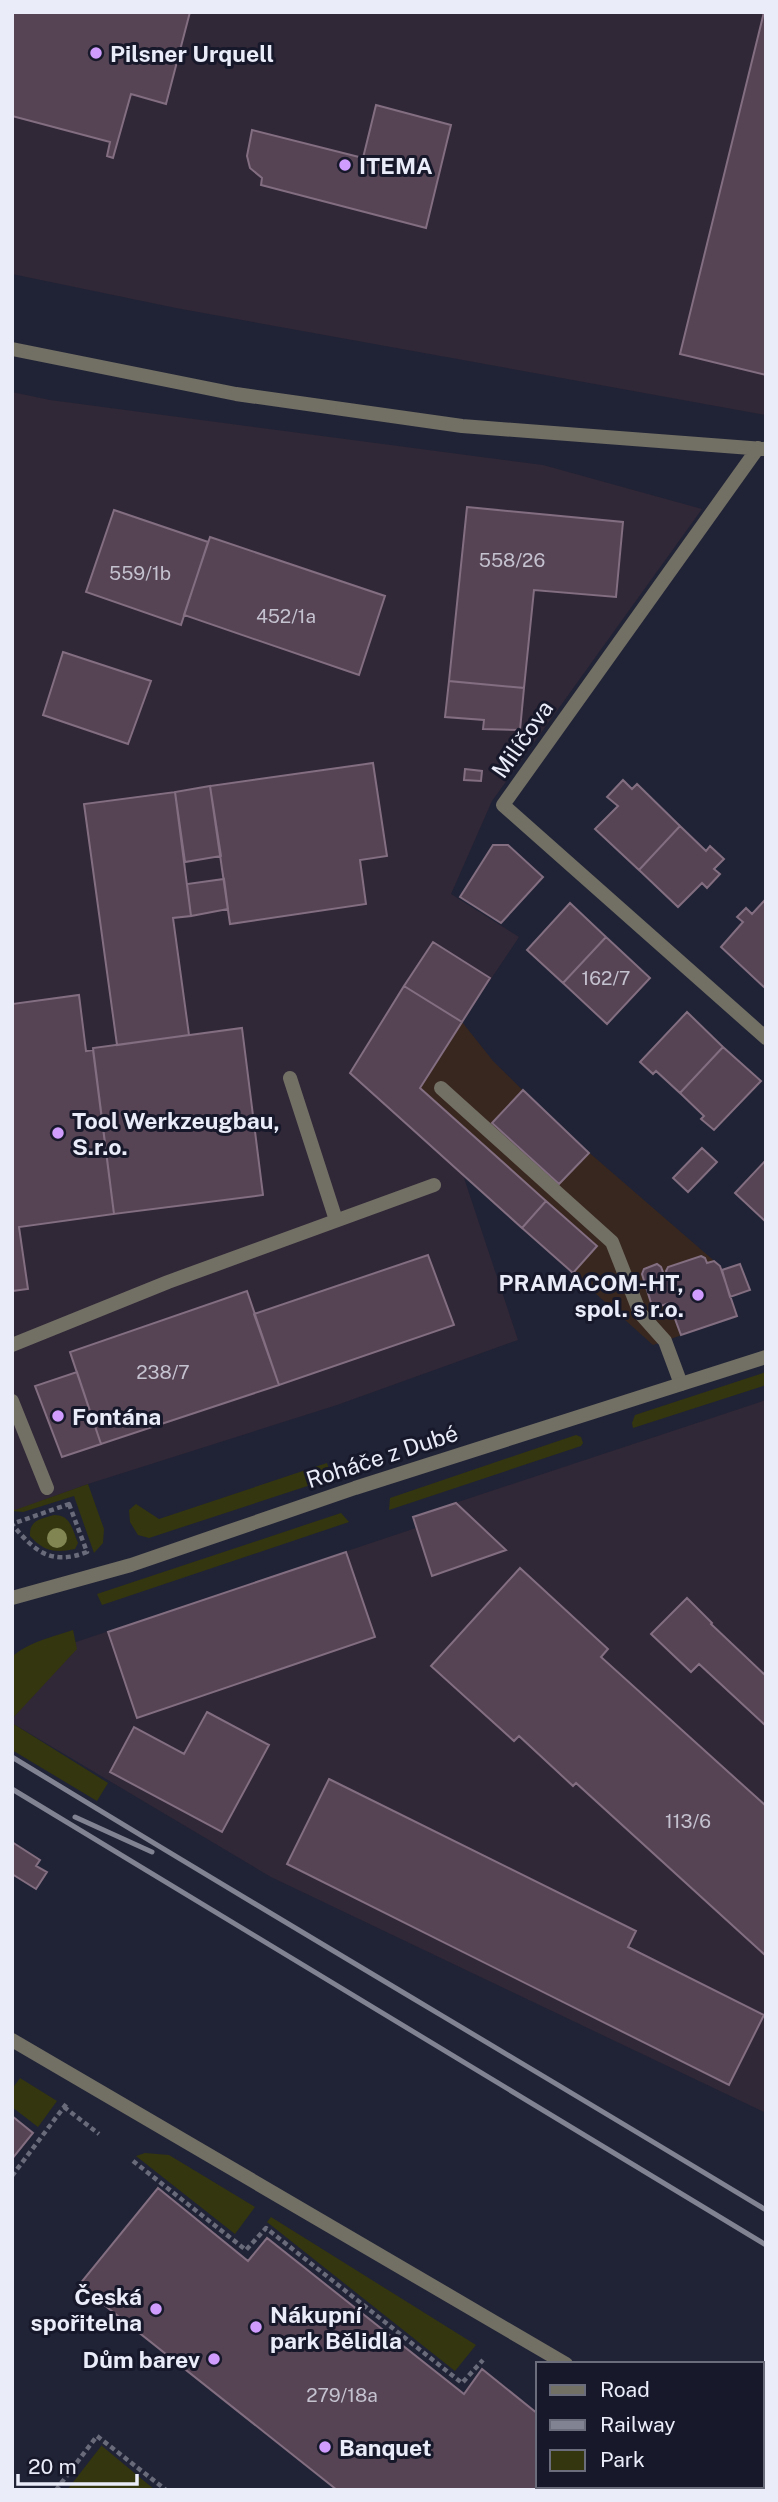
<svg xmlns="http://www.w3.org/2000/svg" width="778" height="2502" font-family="'Public Sans',sans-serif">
<rect width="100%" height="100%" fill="#202335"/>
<!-- commercial -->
<path fill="#38271f" d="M 404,986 L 462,1022 L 493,1061 L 563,1130 L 720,1266 L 737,1316 L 653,1345 L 350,1073 Z"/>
<!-- industrial -->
<path fill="#302737" d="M 12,12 L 766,12 L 766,415 L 176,308 L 12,274 Z
M 12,392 L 50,400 L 543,465 L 702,509 L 492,801 L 451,894 L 519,937 L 462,1022 L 404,987 L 350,1073 L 463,1175 L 518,1340 L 337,1405 L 88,1484 L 14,1511 L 12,1506 Z
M 766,1400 L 766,2113 L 271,1877 L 12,1723 L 12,1719 L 76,1642 L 416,1528 L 413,1517 Z"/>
<!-- green -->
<path fill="#34360f" d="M 766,1372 L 766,1385 L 633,1428 L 632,1423 L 635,1415 Z
M 576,1435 L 581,1437 L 583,1443 L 581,1446 L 389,1510 L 390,1498 Z
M 327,1463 L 332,1478 L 149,1538 L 138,1535 L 130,1522 L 129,1510 L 136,1504 L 159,1519 Z
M 88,1484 L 104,1529 L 103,1543 L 94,1553 L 74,1496 L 23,1512 L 12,1511 L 12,1506 L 15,1510 Z
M 341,1513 L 349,1522 L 102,1605 L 97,1594 Z
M 54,1515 C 71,1515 72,1529 78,1543 L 75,1549 C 56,1553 44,1552 30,1536 C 29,1520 41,1519 54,1515 Z
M 73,1630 L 77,1649 L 12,1719 L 12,1657 C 28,1642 53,1637 73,1630 Z
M 12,1723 L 108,1783 L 97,1801 L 12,1750 Z
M 20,2078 L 57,2101 L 38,2127 L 12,2107 L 12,2089 Z
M 145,2153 L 169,2155 L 255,2207 L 235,2234 L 136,2156 Z
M 271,2217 L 476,2345 L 455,2371 L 267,2222 Z
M 102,2445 L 102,2446 L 155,2490 L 67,2490 Z"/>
<!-- building -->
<path fill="#564454" stroke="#826e80" stroke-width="2" d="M 12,12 L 190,12 L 166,104 L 131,94 L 113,158 L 107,156 L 110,142 L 12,116 Z
M 764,12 L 766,12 L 766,375 L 680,354 Z
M 376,105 L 451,125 L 426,228 L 261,185 L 262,178 L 250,168 L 247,156 L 252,130 L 363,158 Z
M 467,507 L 623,522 L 616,597 L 534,590 L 524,688 L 449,681 Z
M 114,510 L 208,542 L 181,625 L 86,592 Z
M 210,537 L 385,596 L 359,675 L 184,615 Z
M 63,652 L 151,681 L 128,744 L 43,715 Z
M 449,681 L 524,688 L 520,730 L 483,729 L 484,720 L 445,717 Z
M 373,763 L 387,856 L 360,860 L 366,904 L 230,924 L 210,786 Z
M 465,769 L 482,771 L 481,781 L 464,780 Z
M 623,780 L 632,789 L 637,784 L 680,826 L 639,870 L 595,829 L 618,806 L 607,797 Z
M 210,786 L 221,856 L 185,862 L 175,792 Z
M 175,792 L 191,916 L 173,918 L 189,1035 L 117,1045 L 84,804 Z
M 680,826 L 706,851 L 710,846 L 724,859 L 714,869 L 720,874 L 707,888 L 702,883 L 678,907 L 639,870 Z
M 493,845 L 508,845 L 543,877 L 501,923 L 460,897 Z
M 224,879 L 228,909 L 191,916 L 187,884 Z
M 764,901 L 766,903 L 765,988 L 721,947 L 743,922 L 737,917 L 746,908 L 752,914 Z
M 570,903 L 606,937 L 563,983 L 527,950 Z
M 606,937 L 650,978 L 607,1024 L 563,983 Z
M 433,942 L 490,978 L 462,1022 L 404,986 Z
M 404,986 L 462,1022 L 420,1088 L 546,1201 L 522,1228 L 350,1073 Z
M 79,995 L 86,1051 L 93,1050 L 114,1214 L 19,1227 L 28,1289 L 12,1291 L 12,1004 Z
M 687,1012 L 723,1047 L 680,1093 L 656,1071 L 653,1074 L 640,1062 Z
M 242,1028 L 263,1195 L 114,1214 L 93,1048 Z
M 723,1047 L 761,1081 L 714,1130 L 701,1119 L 704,1116 L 680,1093 Z
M 523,1090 L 589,1153 L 559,1184 L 492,1123 Z
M 702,1148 L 717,1162 L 688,1192 L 673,1178 Z
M 766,1160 L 766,1222 L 735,1193 Z
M 546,1201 L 597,1246 L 573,1273 L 522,1228 Z
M 428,1255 L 454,1325 L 279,1385 L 254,1314 Z
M 701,1256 L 705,1258 L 707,1263 L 714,1261 L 720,1266 L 737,1316 L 681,1335 L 669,1303 L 655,1308 L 652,1306 L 642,1274 L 644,1269 L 657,1264 L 661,1267 L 665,1277 L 668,1276 L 666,1271 L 668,1267 Z
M 740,1264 L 750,1290 L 730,1297 L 722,1270 Z
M 247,1291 L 279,1385 L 101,1444 L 70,1352 Z
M 77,1372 L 101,1444 L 62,1457 L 35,1386 Z
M 456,1503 L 506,1550 L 432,1576 L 413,1517 Z
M 346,1552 L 375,1637 L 137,1718 L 108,1632 Z
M 520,1568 L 608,1649 L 601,1657 L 766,1806 L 766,1956 L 576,1783 L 573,1786 L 519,1736 L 514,1741 L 431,1666 Z
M 687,1598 L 712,1623 L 711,1624 L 766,1676 L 766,1726 L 699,1664 L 691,1672 L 651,1634 Z
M 207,1712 L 269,1745 L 222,1832 L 110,1772 L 134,1727 L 184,1754 Z
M 329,1779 L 636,1931 L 628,1947 L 764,2015 L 729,2085 L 287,1864 Z
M 12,1842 L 40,1860 L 36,1866 L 47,1872 L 36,1889 L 12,1874 Z
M 12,2116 L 33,2133 L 12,2159 Z
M 158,2188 L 248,2261 L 267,2238 L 464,2394 L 482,2369 L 538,2414 L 538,2486 L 629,2486 L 634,2490 L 337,2490 L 79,2285 Z"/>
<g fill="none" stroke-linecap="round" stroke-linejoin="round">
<!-- path -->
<path stroke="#696b7b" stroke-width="4.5" stroke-dasharray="5 3.5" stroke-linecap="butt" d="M 69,1504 L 87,1552 C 51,1566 34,1551 12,1524 Z
M 64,2107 L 99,2134
M 133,2161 L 246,2250 L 266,2228 L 462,2383 L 483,2360
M 12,2176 L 67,2103
M 56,2490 L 97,2436 L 166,2490"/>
<!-- service -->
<path stroke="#726f65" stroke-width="14" d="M 290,1078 L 336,1220
M 441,1088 L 612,1242 L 640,1313 L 665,1341 L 681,1384
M 12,1345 L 168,1282 L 434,1185
M 12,1401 L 47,1488
M 12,2040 L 566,2364
M 762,2480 L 766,2483"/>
<!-- minor -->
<path stroke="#726f65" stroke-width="14" d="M 12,349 L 236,394 L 462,426 L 764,449
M 758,448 L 503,805 L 766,1038
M 12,1598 L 131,1565 L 355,1488 L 766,1357"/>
<!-- rail -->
<path stroke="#818393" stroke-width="5" d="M 12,1757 C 262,1910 515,2058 766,2210
M 12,1789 L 766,2245
M 75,1817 L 152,1852"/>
</g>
<!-- trees -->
<circle fill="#808552" cx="57" cy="1538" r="10"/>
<!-- markers -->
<g fill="#d09dfe" stroke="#17192b" stroke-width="2.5">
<circle cx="96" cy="53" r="7"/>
<circle cx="345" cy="165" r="7"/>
<circle cx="58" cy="1133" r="7"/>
<circle cx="698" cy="1295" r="7"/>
<circle cx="58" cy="1416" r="7"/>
<circle cx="156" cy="2309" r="7"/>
<circle cx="256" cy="2327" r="7"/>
<circle cx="214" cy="2359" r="7"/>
<circle cx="325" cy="2447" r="7"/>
</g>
<g text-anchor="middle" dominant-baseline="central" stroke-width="6" stroke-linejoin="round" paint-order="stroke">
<!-- number labels -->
<g font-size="19" fill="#c5c2d0">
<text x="512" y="560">558/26</text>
<text x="140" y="573">559/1b</text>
<text x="286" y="616">452/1a</text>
<text x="606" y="978">162/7</text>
<text x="163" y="1372">238/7</text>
<text x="688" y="1821">113/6</text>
<text x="342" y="2395">279/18a</text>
</g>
<!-- poi labels -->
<g font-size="23" font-weight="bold" fill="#eaecf9" stroke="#17192b" text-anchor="start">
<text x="110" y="53">Pilsner Urquell</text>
<text x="359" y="165">ITEMA</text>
<text x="72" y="1120">Tool Werkzeugbau,<tspan x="72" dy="26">S.r.o.</tspan></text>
<text x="684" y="1282" text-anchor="end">PRAMACOM-HT,<tspan x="684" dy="26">spol. s r.o.</tspan></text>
<text x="72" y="1416">Fontána</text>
<text x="142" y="2296" text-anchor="end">Česká<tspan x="142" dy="26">spořitelna</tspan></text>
<text x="270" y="2314">Nákupní<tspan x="270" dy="26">park Bělidla</tspan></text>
<text x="200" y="2359" text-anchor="end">Dům barev</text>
<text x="339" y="2447">Banquet</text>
</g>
<!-- street labels -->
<g font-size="23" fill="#eaecf9" stroke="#17192b">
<text transform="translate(522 739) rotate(-55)">Milíčova</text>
<text transform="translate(382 1456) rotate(-18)">Roháče z Dubé</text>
</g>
</g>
<!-- border -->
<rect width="778" height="2502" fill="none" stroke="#eaecf9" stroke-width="28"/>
<!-- legend -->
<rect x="536" y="2362" width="228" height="126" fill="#17192b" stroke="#6b6d7d" stroke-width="2"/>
<rect x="550" y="2385" width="35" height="10" fill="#726f65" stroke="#6b6d7d" stroke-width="2"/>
<text x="600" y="2397" font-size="21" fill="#eaecf9">Road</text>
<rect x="550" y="2420" width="35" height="10" fill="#818393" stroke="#6b6d7d" stroke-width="2"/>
<text x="600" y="2432" font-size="21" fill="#eaecf9">Railway</text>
<rect x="550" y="2450" width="35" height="21" fill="#34360f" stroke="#6b6d7d" stroke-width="2"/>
<text x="600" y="2467" font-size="21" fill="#eaecf9">Park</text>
<!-- scale -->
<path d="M18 2474v10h119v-10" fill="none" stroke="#eaecf9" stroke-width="3.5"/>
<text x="28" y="2474" font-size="21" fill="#eaecf9" stroke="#17192b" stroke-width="5" paint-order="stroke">20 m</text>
</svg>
